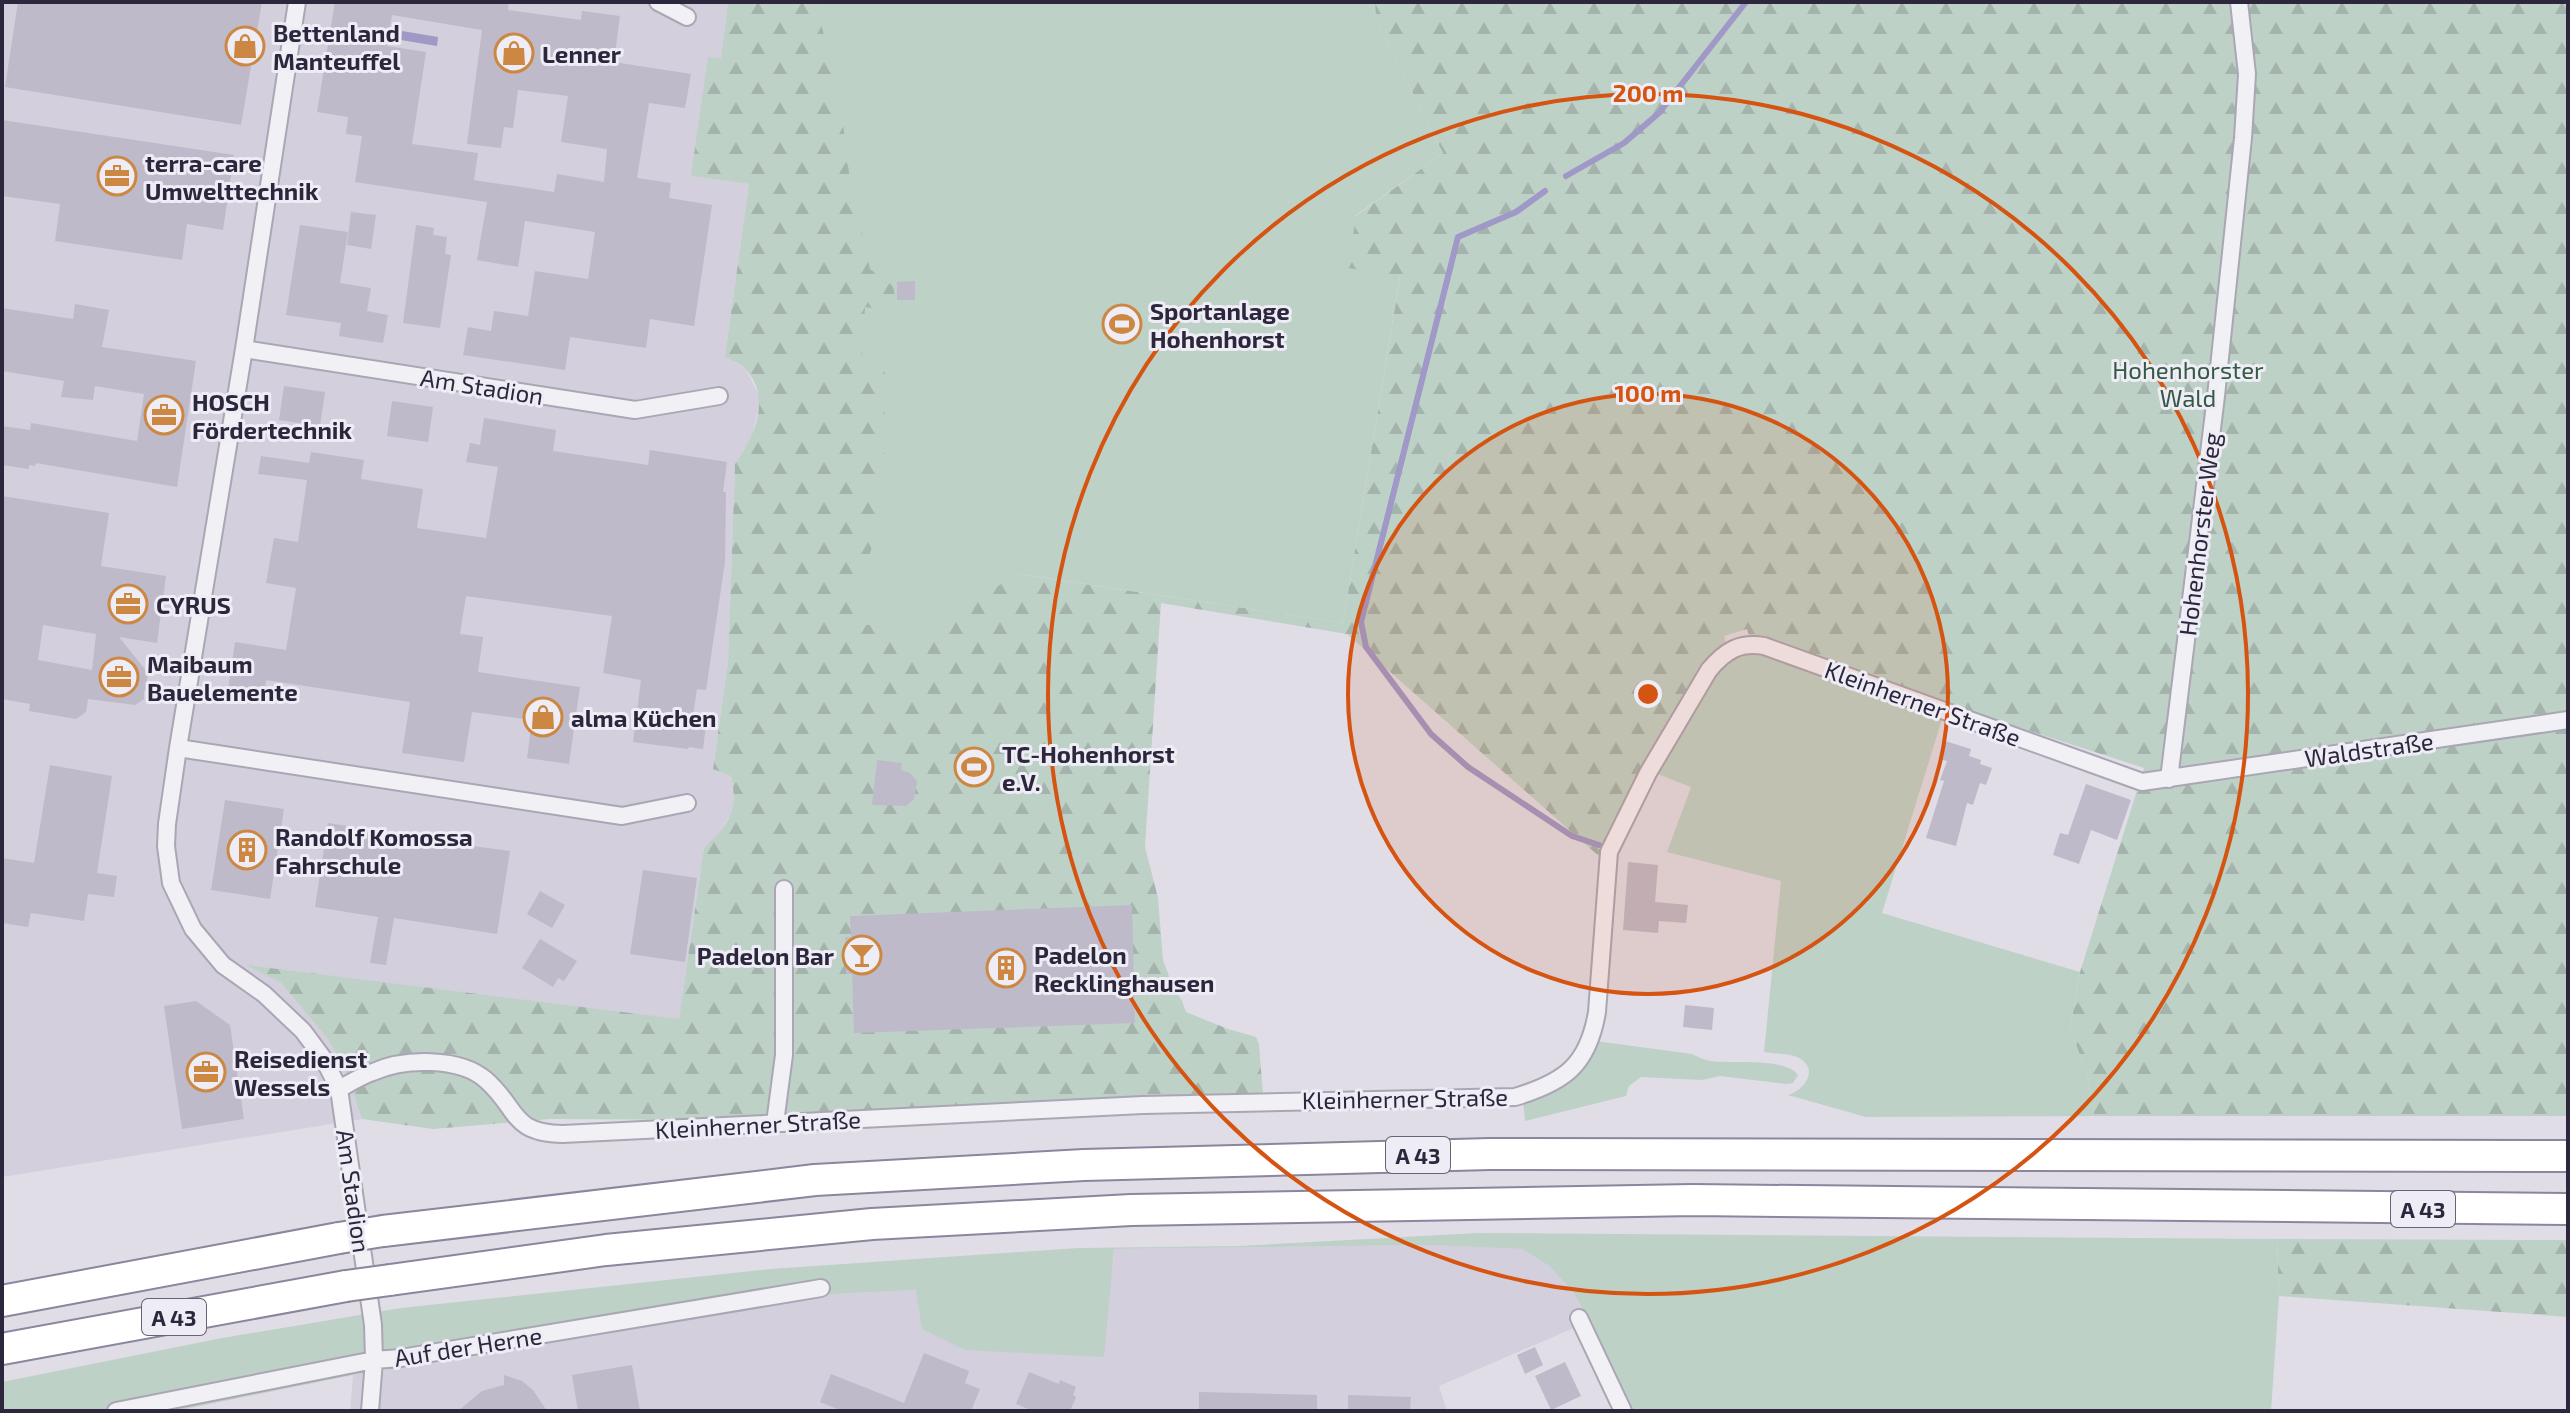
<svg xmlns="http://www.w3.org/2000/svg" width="2570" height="1413" font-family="'Exo 2',sans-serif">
<defs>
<pattern id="forest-firs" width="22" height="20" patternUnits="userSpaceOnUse" patternTransform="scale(2)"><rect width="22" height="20" fill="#bed1c6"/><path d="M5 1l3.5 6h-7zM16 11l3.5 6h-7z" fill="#a4b3ab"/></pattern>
</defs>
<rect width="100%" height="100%" fill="#e0dde7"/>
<!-- built -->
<path fill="#d3cfdc" d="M 2,2 L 728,2 L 721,58 L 708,58 L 692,176 L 749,184 L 725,355 L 746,370 L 761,399 L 750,443 L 735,464 L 728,662 L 713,768 L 731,776 L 734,791 L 733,812 L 717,836 L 704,848 L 679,1020 L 249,966 L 281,983 L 327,1038 L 345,1068 L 362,1119 L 2,1177 Z
M 1428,1245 L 1522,1249 L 1548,1265 L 1571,1289 L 1590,1321 L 1439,1386 L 1447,1411 L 350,1411 L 353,1375 L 791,1296 L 916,1290 L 1113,1265 L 1114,1249 Z"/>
<!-- green -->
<path fill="#bed1c6" d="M 815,2 L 1375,2 L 1376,20 L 1443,153 L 1355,216 L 1400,276 L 1343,623 L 1019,574 L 913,637 L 809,638 L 819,22 Z
M 1755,654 L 1772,657 L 1943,716 L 1882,913 L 2080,972 L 2070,1030 L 2087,1072 L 2094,1116 L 1866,1117 L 1788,1095 C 1806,1089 1820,1068 1797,1057 C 1787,1053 1774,1054 1764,1052 L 1781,881 L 1667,852 L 1691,787 L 1655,773 L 1716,670 L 1739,656 Z
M 1595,1041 L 1692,1054 C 1698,1057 1703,1059 1710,1061 C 1730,1064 1786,1057 1798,1075 L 1793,1083 L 1786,1084 L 1720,1076 L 1702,1080 L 1641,1077 L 1629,1086 L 1626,1096 L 1525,1121 L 1523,1101 Z
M 1477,1233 L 2277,1239 L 2279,1296 L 2271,1411 L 1630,1411 L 1590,1321 L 1571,1289 L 1548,1265 L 1522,1249 L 1428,1245 L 1114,1249 L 1104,1357 L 965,1350 L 922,1329 L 916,1290 L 791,1296 L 353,1375 L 175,1411 L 2,1411 L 2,1382 L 222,1338 L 401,1308 L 771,1269 L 1078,1248 L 1239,1246 Z"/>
<!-- forest -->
<path fill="url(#forest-firs)" d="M 728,2 L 815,2 L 839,90 L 849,173 L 870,269 L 893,286 L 898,313 L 865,307 L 862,355 L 885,372 L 884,458 L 877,526 L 853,621 L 913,637 L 1018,574 L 1343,623 L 1400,277 L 1348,268 L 1356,216 L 1443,153 L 1376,20 L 1375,2 L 2568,2 L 2568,1116 L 2094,1116 L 2087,1072 L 2070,1030 L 2080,972 L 2144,768 L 1750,640 L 1747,629 L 1724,636 L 1727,645 L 1710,656 L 1644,769 L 1601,858 L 1347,634 L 1161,603 L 1145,847 L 1158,898 L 1163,960 L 1173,987 L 1182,1001 L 1186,1012 L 1228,1029 L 1256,1037 L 1259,1044 L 1263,1095 L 1084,1099 L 959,1109 L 737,1120 L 550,1119 L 433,1129 L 362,1119 L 345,1068 L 327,1038 L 281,983 L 246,965 L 679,1019 L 704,848 C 729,825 739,810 731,776 L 713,769 L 728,662 L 735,464 C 754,438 772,398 746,370 C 741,364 731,360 725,356 L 749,184 L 691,176 L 708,57 L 721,58 Z
M 2277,1239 L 2568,1240 L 2568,1317 L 2279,1296 Z"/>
<!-- water -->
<path fill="#a098c7" d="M 402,31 L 438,37 L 437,46 L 401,40 Z"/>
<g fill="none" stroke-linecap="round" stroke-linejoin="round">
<!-- stream -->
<path stroke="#a098c7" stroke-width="6" d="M 1566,176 L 1624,143 L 1659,113 L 1746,2
M 1545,191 L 1516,212 L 1458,237 L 1361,622 L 1366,647 L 1431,734 L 1468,767 L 1572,836 L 1599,845"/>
</g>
<!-- building -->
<path fill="#bfbac9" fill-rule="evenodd" d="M 18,2 L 262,2 L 241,125 L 5,87 Z
M 335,2 L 509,2 L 508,10 L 581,20 L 582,11 L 620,16 L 614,62 L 691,74 L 685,108 L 649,103 L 637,178 L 671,183 L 669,198 L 712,205 L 694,326 L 650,319 L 646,348 L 570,337 L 565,370 L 463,355 L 468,327 L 491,331 L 494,311 L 528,316 L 535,271 L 588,279 L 595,232 L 525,221 L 518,267 L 477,260 L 487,202 L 355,182 L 362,136 L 346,134 L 348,117 L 317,112 ZM 392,15 L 482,30 L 467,144 L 501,148 L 504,127 L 513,128 L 518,90 L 568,96 L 561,142 L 607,149 L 604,182 L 557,174 L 554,192 L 474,180 L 478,153 L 412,144 L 426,52 L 387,46 Z
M 2,120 L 234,155 L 223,230 L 187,224 L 182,260 L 55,241 L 60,204 L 2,196 Z
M 351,212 L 376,215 L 371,249 L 347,245 Z
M 300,225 L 348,232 L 340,283 L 371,288 L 367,311 L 388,315 L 383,343 L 339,336 L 341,323 L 286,315 Z
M 416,225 L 434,228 L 433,235 L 447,237 L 445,254 L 451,255 L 440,328 L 403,323 Z
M 915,281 L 915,300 L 897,300 L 897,282 Z
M 75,304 L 109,310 L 102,347 L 196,361 L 177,487 L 36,463 L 35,466 L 29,465 L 29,469 L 2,465 L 2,426 L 30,430 L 31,423 L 137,441 L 144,394 L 95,386 L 93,400 L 61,397 L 64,381 L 2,371 L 2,308 L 73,319 Z
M 284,386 L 325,392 L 320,426 L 279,420 Z
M 392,401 L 433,407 L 428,442 L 387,436 Z
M 484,418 L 556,430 L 553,451 L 648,465 L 650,450 L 727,462 L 723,492 L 726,492 L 725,562 L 706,690 L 697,689 L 692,723 L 706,725 L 703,749 L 689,747 L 688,749 L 633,742 L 641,680 L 603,673 L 612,616 L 466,596 L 460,634 L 483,637 L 478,672 L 580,687 L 569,764 L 527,758 L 532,720 L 472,712 L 464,762 L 402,753 L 410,702 L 266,680 L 264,696 L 228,690 L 235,642 L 286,650 L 296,588 L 266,583 L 274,538 L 298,542 L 307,480 L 258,474 L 261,456 L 309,463 L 311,452 L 364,460 L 361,479 L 423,489 L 417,528 L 486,538 L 498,467 L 466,462 L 470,443 L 480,445 Z
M 2,496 L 109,513 L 101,566 L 166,576 L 157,643 L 119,637 L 148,673 L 147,681 L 151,687 L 144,691 L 144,699 L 135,705 L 88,699 L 86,712 L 76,719 L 29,711 L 30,704 L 2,699 ZM 43,625 L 96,634 L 92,670 L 38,660 Z
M 1945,741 L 1971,749 L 1969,756 L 1981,760 L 1980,764 L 1992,768 L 1986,785 L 1980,783 L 1973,805 L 1967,803 L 1956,846 L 1926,838 L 1944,781 L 1940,780 L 1947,761 L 1939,759 Z
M 877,760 L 902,763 L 901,770 L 910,773 L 917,781 L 914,799 L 906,806 L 872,805 Z
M 50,765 L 112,776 L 97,873 L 117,876 L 114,897 L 88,894 L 84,921 L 31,913 L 28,927 L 2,923 L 2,858 L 34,863 Z
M 2086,784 L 2131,800 L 2117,840 L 2091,830 L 2079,864 L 2053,855 L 2060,833 L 2068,835 Z
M 225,800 L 284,809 L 270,899 L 211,890 Z
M 328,823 L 392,833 L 391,835 L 510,851 L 497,934 L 394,918 L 386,965 L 370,963 L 378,917 L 315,907 Z
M 1628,862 L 1658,865 L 1655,902 L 1688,905 L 1686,923 L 1659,921 L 1658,933 L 1623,930 Z
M 643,870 L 697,878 L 685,962 L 630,954 Z
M 540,891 L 565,905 L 552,928 L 527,914 Z
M 1132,905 L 1135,1023 L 854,1033 L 852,974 L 846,974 L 845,937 L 851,937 L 850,916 Z
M 540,939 L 577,961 L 564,981 L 558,978 L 553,987 L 522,968 Z
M 196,1001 L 230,1025 L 244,1119 L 182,1129 L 164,1006 Z
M 1685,1005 L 1714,1008 L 1712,1030 L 1683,1027 Z
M 1535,1347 L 1543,1365 L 1525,1374 L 1517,1355 Z
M 924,1353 L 969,1371 L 965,1383 L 980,1389 L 971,1411 L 842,1411 L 820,1402 L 831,1374 L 904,1403 Z
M 1565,1362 L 1581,1396 L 1551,1410 L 1535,1376 Z
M 632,1365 L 640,1411 L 578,1411 L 572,1375 Z
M 1029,1372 L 1059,1384 L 1060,1380 L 1076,1387 L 1073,1395 L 1076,1397 L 1070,1411 L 1033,1411 L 1016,1404 Z
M 504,1375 L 522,1381 L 533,1390 L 547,1411 L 458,1411 L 482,1391 L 504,1385 Z
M 1199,1392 L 1317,1395 L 1317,1411 L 1199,1411 Z
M 1348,1395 L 1411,1397 L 1410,1411 L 1348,1411 Z"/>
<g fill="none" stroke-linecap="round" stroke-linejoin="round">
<defs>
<path id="street" d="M 297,2 L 244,349 L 178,748 L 167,824 L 166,846 L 171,883 L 193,929 L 223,965 L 264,994 L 303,1031 L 323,1058 L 339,1089 L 373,1325 L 374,1360 L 370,1411
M 658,2 L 687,17
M 244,349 L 635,410 L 719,396
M 178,748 L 622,816 L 687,803
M 2169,779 L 2216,396 L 2243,138 L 2247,74 L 2239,2
M 339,1089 C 350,1083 361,1076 373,1072 C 404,1058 460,1057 486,1080 C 519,1109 510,1133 563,1134 L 1143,1105 L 1515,1097 C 1565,1082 1588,1065 1597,1012 L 1609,852 L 1648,773 L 1709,670 C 1725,651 1739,642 1764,646 L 2142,782 L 2568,720
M 775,1123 L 784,1055 L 784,889
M 1579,1318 L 1623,1411
M 116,1411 L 374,1360 L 401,1358 L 821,1288"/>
<path id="highway" d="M 383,1231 L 815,1180 L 1084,1165 L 1490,1154 L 2568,1156
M 390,1280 L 606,1250 L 872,1224 L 1131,1210 L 1693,1200 L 2568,1209
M 2,1301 L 339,1238
M 2,1349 L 346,1286"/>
</defs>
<!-- street casing -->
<use href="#street" stroke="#aaa6b4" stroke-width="20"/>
<!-- highway casing -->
<use href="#highway" stroke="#8b859d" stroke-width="34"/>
<!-- street -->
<use href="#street" stroke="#f1f0f5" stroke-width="16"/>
<!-- highway -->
<use href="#highway" stroke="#fff" stroke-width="30"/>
<defs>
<path id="highway-bridge" d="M 339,1238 L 383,1231
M 346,1286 L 390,1280"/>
</defs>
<!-- highway-bridge casing -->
<use href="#highway-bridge" stroke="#8b859d" stroke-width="34" stroke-linecap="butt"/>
<!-- highway-bridge -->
<use href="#highway-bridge" stroke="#fff" stroke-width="30"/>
</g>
<!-- distance rings -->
<circle cx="1648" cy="694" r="300" fill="#d55411" fill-opacity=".12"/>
<g fill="none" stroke="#d55411" stroke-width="4">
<circle cx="1648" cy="694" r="300"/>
<circle cx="1648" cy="694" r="600"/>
</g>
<!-- icons -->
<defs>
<symbol id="shop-ring" viewBox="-11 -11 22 22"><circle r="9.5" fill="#eeecf5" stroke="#cc8742" stroke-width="1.5"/><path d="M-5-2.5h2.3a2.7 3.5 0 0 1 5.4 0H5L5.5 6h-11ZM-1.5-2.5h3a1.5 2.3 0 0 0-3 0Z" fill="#cc8742"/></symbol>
<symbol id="office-ring" viewBox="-11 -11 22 22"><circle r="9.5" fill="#eeecf5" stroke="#cc8742" stroke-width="1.5"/><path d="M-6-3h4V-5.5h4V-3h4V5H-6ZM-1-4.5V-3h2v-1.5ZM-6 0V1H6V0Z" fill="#cc8742"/></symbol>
<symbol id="stadium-ring" viewBox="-11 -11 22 22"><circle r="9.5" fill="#eeecf5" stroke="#cc8742" stroke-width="1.5"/><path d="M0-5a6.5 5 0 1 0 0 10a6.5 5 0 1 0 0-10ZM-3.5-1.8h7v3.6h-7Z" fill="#cc8742"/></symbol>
<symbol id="building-ring" viewBox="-11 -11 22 22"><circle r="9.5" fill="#eeecf5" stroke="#cc8742" stroke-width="1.5"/><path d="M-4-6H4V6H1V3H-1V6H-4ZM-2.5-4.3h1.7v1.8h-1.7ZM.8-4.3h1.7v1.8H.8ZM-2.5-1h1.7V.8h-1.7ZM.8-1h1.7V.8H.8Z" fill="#cc8742"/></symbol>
<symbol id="bar-ring" viewBox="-11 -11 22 22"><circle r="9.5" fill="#eeecf5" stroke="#cc8742" stroke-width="1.5"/><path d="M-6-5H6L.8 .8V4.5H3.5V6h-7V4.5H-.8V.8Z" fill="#cc8742"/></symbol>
</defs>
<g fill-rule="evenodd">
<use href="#shop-ring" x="223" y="24" width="44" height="44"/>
<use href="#shop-ring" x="492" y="31" width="44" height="44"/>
<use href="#office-ring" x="95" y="154" width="44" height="44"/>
<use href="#stadium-ring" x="1100" y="302" width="44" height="44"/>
<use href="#office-ring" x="142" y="393" width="44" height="44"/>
<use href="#office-ring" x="106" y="582" width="44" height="44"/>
<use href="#office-ring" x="97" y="655" width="44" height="44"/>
<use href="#shop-ring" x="521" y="695" width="44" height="44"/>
<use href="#stadium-ring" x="952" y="745" width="44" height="44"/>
<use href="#building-ring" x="225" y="828" width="44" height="44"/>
<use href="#bar-ring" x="840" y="933" width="44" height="44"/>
<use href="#building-ring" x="984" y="946" width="44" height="44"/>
<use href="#office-ring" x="184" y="1050" width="44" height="44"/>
</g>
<g text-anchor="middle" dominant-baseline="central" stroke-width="6" stroke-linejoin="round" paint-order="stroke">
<!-- shield labels -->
<g fill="#eeecf5" stroke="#676274" stroke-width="2">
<rect x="1386" y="1137" width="64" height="36" rx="6"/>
<rect x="2391" y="1191" width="64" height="36" rx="6"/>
<rect x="142" y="1299" width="64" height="36" rx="6"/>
</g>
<g font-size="22" font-weight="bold" fill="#2d273d">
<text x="1418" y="1155">A 43</text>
<text x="2423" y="1209">A 43</text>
<text x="174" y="1317">A 43</text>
</g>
<!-- poi labels -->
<g font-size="24" font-weight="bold" fill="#2d273d" stroke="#eeecf5" text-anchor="start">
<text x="273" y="32">Bettenland<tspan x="273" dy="28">Manteuffel</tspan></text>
<text x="542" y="53">Lenner</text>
<text x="145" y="162">terra-care<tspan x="145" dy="28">Umwelttechnik</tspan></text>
<text x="1150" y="310">Sportanlage<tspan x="1150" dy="28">Hohenhorst</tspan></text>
<text x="192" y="401">HOSCH<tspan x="192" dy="28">Fördertechnik</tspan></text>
<text x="156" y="604">CYRUS</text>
<text x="147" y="663">Maibaum<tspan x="147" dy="28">Bauelemente</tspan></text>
<text x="571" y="717">alma Küchen</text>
<text x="1002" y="753">TC-Hohenhorst<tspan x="1002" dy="28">e.V.</tspan></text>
<text x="275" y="836">Randolf Komossa<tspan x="275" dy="28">Fahrschule</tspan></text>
<text x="1034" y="954">Padelon<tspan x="1034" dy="28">Recklinghausen</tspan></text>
<text x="834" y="955" text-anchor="end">Padelon Bar</text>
<text x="234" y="1058">Reisedienst<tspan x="234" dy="28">Wessels</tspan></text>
</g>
<!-- park labels -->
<g font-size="24" fill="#345945" stroke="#eeecf5">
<text x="2188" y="369">Hohenhorster<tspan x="2188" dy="28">Wald</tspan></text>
</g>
<!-- street labels -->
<g font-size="24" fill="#2d273d" stroke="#eeecf5">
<text transform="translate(482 386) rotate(9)">Am Stadion</text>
<text transform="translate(2199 534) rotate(-83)">Hohenhorster Weg</text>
<text transform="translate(1923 703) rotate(20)">Kleinherner Straße</text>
<text transform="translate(2369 749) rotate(-8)">Waldstraße</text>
<text transform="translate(1405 1098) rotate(-1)">Kleinherner Straße</text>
<text transform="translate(758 1124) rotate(-3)">Kleinherner Straße</text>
<text transform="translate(354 1191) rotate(82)">Am Stadion</text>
<text transform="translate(468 1346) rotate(-9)">Auf der Herne</text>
</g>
</g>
<circle cx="1648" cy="694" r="12" fill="#d55411" stroke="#eeecf5" stroke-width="4"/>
<g font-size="24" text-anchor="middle" font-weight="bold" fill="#d55411" stroke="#eeecf5" stroke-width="6" stroke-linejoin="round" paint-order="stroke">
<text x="1648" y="102">200 m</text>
<text x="1648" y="402">100 m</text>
</g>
<!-- border -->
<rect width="2570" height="1413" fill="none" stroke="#2d273d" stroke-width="8"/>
</svg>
